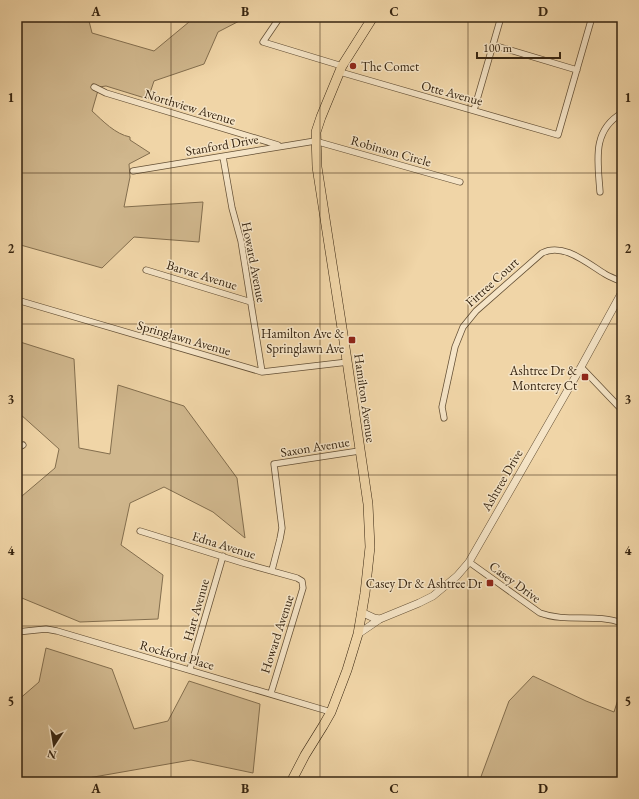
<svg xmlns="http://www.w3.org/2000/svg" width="639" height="799" font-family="'EB Garamond',serif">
<rect width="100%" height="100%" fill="#f0d5a7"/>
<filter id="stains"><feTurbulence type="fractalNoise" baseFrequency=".005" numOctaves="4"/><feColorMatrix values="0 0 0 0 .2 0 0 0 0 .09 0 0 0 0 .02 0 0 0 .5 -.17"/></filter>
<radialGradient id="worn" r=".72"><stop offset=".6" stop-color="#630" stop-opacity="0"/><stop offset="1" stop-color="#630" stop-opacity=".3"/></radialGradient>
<!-- green -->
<path fill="#d0b78d" stroke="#836e4e" d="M 17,17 L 88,17 L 92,33 L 154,51 L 195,17 L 247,17 L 218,32 L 204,64 L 154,81 L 148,99 L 106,86 L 99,87 L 92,111 C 103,121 115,134 130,137 L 130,140 L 150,153 L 129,164 L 130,177 L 124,207 L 203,202 L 199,242 L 134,237 L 102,268 L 17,244 Z
M 17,341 L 74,359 L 79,448 L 110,454 L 118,385 L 184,406 L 237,478 L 245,538 L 213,512 L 164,487 L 130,503 L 121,545 L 163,575 L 158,619 L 80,622 L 17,596 L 17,506 L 22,496 L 55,468 L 59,449 L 20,414 L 17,413 Z
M 46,648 L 112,669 L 134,729 L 168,721 L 189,681 L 260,704 L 253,773 L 191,760 L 65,782 L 17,782 L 17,701 L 39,682 Z
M 533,676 L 586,701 L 614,712 L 622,687 L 622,782 L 479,782 L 509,701 Z"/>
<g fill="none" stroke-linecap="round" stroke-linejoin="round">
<defs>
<path id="minor" d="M 280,17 L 263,42 L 342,66
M 493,45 L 577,70
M 340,72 L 558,135 L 592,17
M 94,87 L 106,93 L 278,145
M 474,110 L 501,17
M 223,157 L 232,208 L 241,241 L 262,372
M 133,171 L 315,141 L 460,182
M 600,192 C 598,162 591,131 622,113
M 146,270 L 251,302
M 17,300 L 262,372 L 348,362
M 581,367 L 622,410
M 444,418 L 442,407 L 455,347 L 463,327 L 476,311 L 542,253 C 563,242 587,263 605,274 C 610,277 616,279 622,282
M 17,448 L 23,445
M 140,531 L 243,563 L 297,578 L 302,581 L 303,588 L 271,693
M 469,562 L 540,613 C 567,623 596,613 622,623
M 272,570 L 280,539 L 282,528 L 274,464 L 359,451
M 17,632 L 46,629 L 57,631 L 331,712
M 190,669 L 223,556"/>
<path id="tertiary" d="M 361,612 L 374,618 L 380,619
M 358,634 L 380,619 L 419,603 L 433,596 L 457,576 L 469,562 L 581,367 L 622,292"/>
<path id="primary" d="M 291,782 L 305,755 L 323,726 L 331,712 L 347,670 L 358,634 L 365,593 L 370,547 L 368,504 L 346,354 L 317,167 L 316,132 L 321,117 L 342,66 L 373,17"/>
</defs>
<!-- minor casing -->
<use href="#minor" stroke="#645036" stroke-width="7"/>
<!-- tertiary casing -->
<use href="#tertiary" stroke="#645036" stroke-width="8"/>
<!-- primary casing -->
<use href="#primary" stroke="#362410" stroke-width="10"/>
<!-- minor -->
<use href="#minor" stroke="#f5e4c6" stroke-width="5.5"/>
<!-- tertiary -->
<use href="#tertiary" stroke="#f5e4c6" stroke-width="7"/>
<!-- primary -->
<use href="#primary" stroke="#f0d5a7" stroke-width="9"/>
</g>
<!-- grid -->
<path fill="none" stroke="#362410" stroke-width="1" stroke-opacity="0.55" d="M 171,17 L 171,782M 320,17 L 320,782M 468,17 L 468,782M 17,173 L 622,173M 17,324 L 622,324M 17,475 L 622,475M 17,626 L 622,626"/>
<!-- markers -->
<g fill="#8f2418" stroke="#f5e4c6" stroke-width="1.5">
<circle cx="353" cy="66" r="4"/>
<rect x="348" y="336" width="8" height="8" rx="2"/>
<rect x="581" y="373" width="8" height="8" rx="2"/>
<rect x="486" y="579" width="8" height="8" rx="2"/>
</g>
<g text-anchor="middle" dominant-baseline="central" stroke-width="3" stroke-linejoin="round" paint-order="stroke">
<!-- poi labels -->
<g font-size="13" fill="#362410" stroke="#f5e4c6" text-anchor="end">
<text x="361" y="66" text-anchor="start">The Comet</text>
<text x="344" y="333">Hamilton Ave &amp;<tspan x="344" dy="15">Springlawn Ave</tspan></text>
<text x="577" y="370">Ashtree Dr &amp;<tspan x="577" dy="15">Monterey Ct</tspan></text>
<text x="482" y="583">Casey Dr &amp; Ashtree Dr</text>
</g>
<!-- street labels -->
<g font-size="13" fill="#362410" stroke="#f5e4c6">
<text transform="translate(452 93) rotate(15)">Otte Avenue</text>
<text transform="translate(190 107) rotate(17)">Northview Avenue</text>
<text transform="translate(222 145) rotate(-10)">Stanford Drive</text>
<text transform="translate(391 151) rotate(16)">Robinson Circle</text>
<text transform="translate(254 262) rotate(79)">Howard Avenue</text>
<text transform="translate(202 275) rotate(17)">Barvac Avenue</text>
<text transform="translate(492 282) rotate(-42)">Firtree Court</text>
<text transform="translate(184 338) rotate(16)">Springlawn Avenue</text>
<text transform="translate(365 398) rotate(82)">Hamilton Avenue</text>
<text transform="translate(315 447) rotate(-9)">Saxon Avenue</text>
<text transform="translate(502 480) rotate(-60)">Ashtree Drive</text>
<text transform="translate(224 545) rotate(17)">Edna Avenue</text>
<text transform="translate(515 582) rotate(36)">Casey Drive</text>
<text transform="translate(196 610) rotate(-74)">Hart Avenue</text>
<text transform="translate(277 634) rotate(-72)">Howard Avenue</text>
<text transform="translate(177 655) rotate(16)">Rockford Place</text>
</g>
</g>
<!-- margin -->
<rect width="639" height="799" fill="none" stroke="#f0d5a7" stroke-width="44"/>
<!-- north arrow -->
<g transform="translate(54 745) rotate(192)" stroke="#f5e4c6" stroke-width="3" paint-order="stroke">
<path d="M0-3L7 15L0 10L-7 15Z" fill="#362410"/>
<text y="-6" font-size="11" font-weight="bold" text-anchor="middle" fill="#362410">N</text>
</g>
<!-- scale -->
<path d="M477 52v6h83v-6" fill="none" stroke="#362410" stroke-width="2"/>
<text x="483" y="52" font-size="12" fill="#362410" stroke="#f5e4c6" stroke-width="3" paint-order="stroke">100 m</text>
<rect x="22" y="22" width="595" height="755" fill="none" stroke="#362410" stroke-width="1.5"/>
<g font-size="13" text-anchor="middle" font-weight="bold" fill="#362410">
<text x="96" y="16">A</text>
<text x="245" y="16">B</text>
<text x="394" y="16">C</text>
<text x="543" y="16">D</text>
<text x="11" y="102">1</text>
<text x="628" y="102">1</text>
<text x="11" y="253">2</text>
<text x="628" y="253">2</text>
<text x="11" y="404">3</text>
<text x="628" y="404">3</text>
<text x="11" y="555">4</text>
<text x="628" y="555">4</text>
<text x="11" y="706">5</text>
<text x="628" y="706">5</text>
<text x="96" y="793">A</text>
<text x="245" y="793">B</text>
<text x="394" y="793">C</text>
<text x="543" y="793">D</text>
</g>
<rect width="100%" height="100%" filter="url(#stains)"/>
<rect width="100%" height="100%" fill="url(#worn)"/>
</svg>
